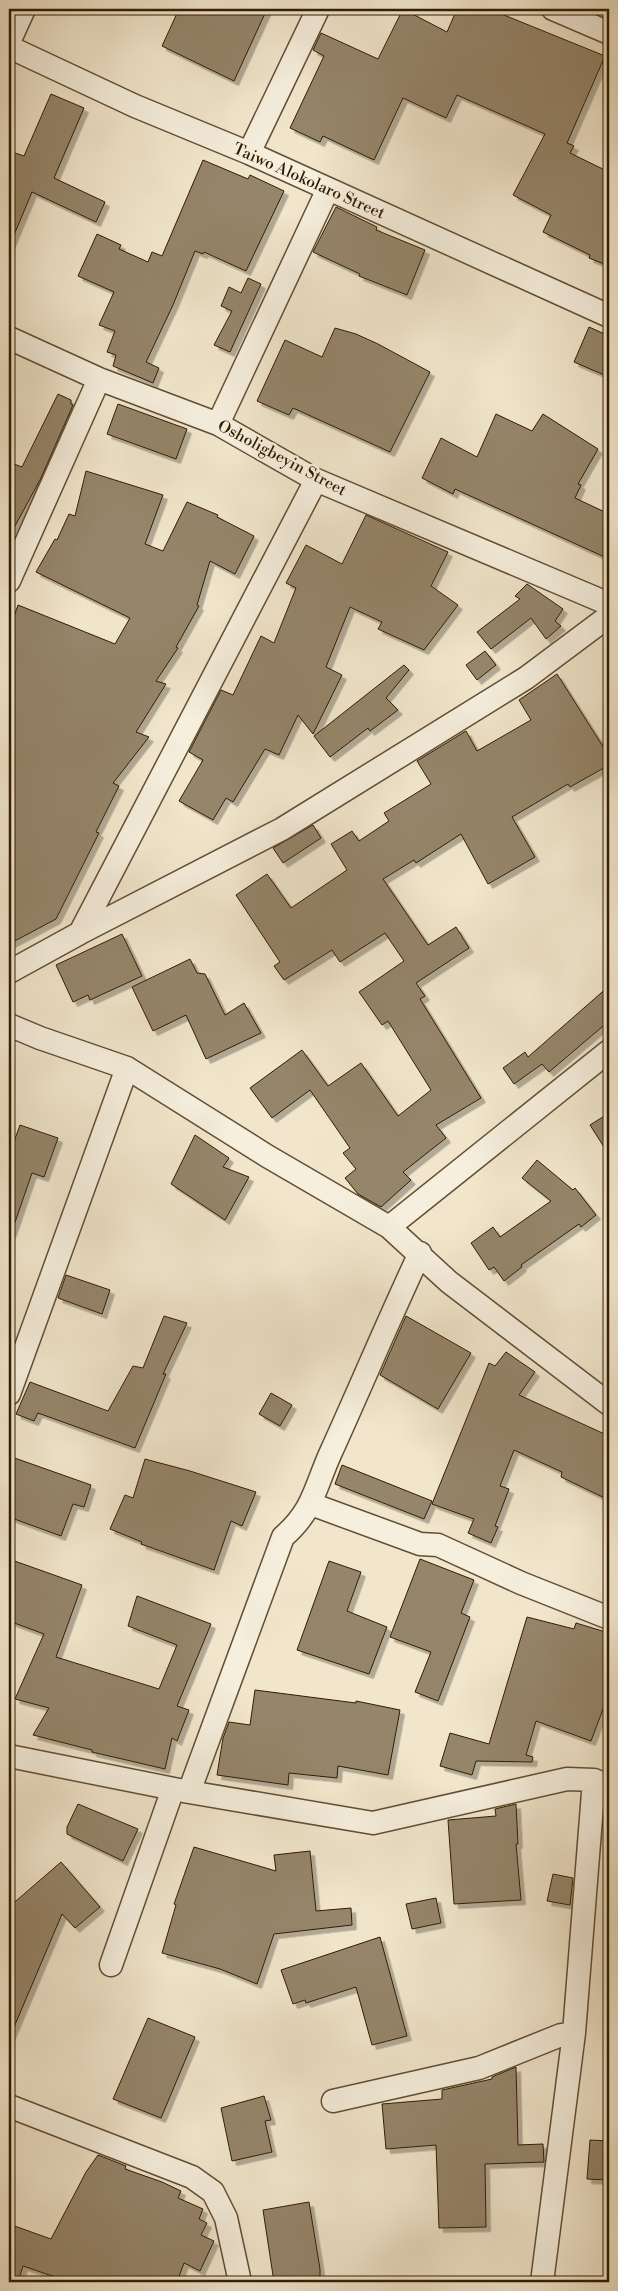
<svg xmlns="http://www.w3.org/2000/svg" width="618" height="2291" font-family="'Libre Bodoni',serif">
<defs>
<filter id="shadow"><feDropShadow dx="4.5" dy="4.5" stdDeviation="0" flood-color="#0004"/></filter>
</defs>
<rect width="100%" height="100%" fill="#f1e6cc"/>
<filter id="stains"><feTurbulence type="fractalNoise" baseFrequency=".004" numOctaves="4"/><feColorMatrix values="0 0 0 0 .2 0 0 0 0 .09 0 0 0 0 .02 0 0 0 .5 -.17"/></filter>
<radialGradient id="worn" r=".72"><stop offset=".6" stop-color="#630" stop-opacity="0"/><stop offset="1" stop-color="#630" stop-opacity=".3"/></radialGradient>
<!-- building -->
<path fill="#95856a" stroke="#321c00" filter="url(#shadow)" d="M 179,9 L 267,9 L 234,81 L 162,46 Z
M 403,9 L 447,32 L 457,9 L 502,9 L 499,13 L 605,56 L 567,143 L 574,146 L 570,153 L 609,172 L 609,266 L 589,258 L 590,255 L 543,232 L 551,215 L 513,195 L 545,134 L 457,95 L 446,118 L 403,98 L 374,160 L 323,136 L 320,142 L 290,128 L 324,56 L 313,50 L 321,33 L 378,59 Z
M 51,94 L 84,108 L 54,178 L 105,202 L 96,222 L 32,192 L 9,247 L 9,151 L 24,156 Z
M 203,160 L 248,179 L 250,175 L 284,191 L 246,271 L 204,252 L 203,254 L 195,251 L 173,305 L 146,362 L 159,368 L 153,383 L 113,366 L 116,355 L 107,352 L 115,331 L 99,325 L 114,292 L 78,276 L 97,234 L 121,245 L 119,249 L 148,262 L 152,252 L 162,256 Z
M 336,207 L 377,227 L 376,230 L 425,250 L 407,295 L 359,276 L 360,274 L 313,252 Z
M 248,278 L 261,284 L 230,352 L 214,345 L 232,311 L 221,306 L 229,287 L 241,293 Z
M 589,327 L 609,336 L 609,377 L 574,362 Z
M 335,328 L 356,334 L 378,344 L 430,372 L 390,452 L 293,408 L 289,415 L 257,401 L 285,340 L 322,357 Z
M 58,394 L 71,400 L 71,404 L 73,405 L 40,480 L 9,537 L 9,462 L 22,467 Z
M 118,404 L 187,429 L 176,459 L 107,434 Z
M 496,414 L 532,431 L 543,414 L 598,449 L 578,484 L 581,485 L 575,498 L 609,514 L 609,559 L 455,489 L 453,494 L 422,478 L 441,438 L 477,457 Z
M 86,471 L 163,495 L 145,544 L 163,551 L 187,502 L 218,515 L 217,517 L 254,536 L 235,574 L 210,561 L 197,605 L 199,606 L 176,647 L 178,648 L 156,681 L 166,684 L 136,732 L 149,737 L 113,783 L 119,786 L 96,832 L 99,833 L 56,919 L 9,944 L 9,631 L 18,605 L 115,644 L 130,618 L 36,572 L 55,539 L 57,540 L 69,514 L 75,516 Z
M 366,515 L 448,552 L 431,586 L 458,605 L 424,650 L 378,629 L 382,622 L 350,607 L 326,667 L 342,675 L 313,734 L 298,715 L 279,755 L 265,749 L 233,802 L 226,798 L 213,820 L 179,801 L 203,760 L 189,752 L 221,690 L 233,695 L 261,636 L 274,643 L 296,588 L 286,583 L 306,545 L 342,564 Z
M 527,584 L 563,609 L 555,621 L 561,626 L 546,639 L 531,618 L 491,649 L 477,632 L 520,599 L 515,596 Z
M 485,651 L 496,665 L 477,680 L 466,665 Z
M 404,665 L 409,670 L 386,698 L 398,710 L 370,731 L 368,728 L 330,757 L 314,736 Z
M 557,674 L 609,756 L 609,765 L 570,787 L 568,784 L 512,817 L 535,857 L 488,884 L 461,834 L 416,863 L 414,860 L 383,879 L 428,945 L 456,927 L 469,948 L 416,983 L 425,996 L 420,999 L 481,1098 L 436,1125 L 446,1138 L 403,1172 L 411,1180 L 381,1207 L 358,1194 L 345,1178 L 356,1169 L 343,1153 L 350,1148 L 310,1090 L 272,1118 L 250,1088 L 302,1050 L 328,1086 L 361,1063 L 398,1116 L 431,1090 L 388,1021 L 382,1025 L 359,992 L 404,961 L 385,933 L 340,962 L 332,950 L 284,980 L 274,966 L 280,962 L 236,895 L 267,874 L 291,908 L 347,870 L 331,844 L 352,831 L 359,841 L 389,821 L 384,813 L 431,784 L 417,761 L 466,731 L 477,751 L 531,720 L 519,700 Z
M 313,825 L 321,838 L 283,863 L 273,848 Z
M 122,934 L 142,976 L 90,1000 L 88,995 L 73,1002 L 56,965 Z
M 190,959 L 197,973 L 205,974 L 225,1015 L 244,1003 L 261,1033 L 206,1059 L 186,1015 L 153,1031 L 132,987 Z
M 609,986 L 609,1021 L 549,1072 L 542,1064 L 514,1084 L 503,1068 L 525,1052 L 528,1057 Z
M 609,1113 L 609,1155 L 590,1125 Z
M 20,1125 L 58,1138 L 44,1177 L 32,1173 L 11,1234 L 9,1233 L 9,1155 Z
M 195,1135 L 229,1158 L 223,1167 L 249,1177 L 225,1220 L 171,1184 Z
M 537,1160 L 573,1190 L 575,1188 L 596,1215 L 581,1227 L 579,1224 L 521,1265 L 522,1267 L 504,1281 L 494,1267 L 489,1270 L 471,1243 L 493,1227 L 500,1237 L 551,1201 L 522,1178 Z
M 66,1275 L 110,1290 L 102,1314 L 58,1298 Z
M 164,1316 L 187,1323 L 163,1374 L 166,1374 L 135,1448 L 38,1413 L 34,1421 L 16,1414 L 30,1382 L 108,1411 L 133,1366 L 143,1368 Z
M 406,1316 L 471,1353 L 438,1409 L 380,1375 Z
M 506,1352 L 535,1372 L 519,1395 L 609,1436 L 609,1500 L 561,1477 L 562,1472 L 514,1450 L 500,1486 L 509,1489 L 495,1526 L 498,1527 L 491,1543 L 468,1533 L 474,1519 L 432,1504 L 489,1363 L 495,1366 Z
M 271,1393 L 292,1405 L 280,1426 L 259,1414 Z
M 9,1456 L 91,1485 L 84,1507 L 73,1504 L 61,1536 L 9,1517 Z
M 145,1459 L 190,1471 L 256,1492 L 242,1526 L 231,1521 L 214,1570 L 141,1544 L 142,1542 L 110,1529 L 125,1495 L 133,1498 Z
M 342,1465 L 432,1501 L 424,1519 L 335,1484 Z
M 9,1559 L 82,1585 L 56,1657 L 159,1689 L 177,1645 L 128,1626 L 137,1596 L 211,1624 L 177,1706 L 189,1710 L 177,1741 L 172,1738 L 165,1769 L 92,1752 L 92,1750 L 33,1735 L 49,1708 L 15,1699 L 44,1634 L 9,1621 Z
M 420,1559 L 474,1580 L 461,1613 L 470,1617 L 438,1701 L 415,1692 L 431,1652 L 390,1637 Z
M 329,1561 L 361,1572 L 347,1611 L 387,1627 L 369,1674 L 297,1650 Z
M 527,1617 L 574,1629 L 576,1623 L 609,1633 L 609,1693 L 591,1741 L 536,1721 L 526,1755 L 533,1757 L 532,1762 L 476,1761 L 472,1775 L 440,1766 L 450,1733 L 489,1744 Z
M 255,1690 L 356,1703 L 356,1701 L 400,1710 L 388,1775 L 338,1766 L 337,1778 L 289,1773 L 288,1785 L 217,1775 L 223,1738 L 229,1722 L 250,1725 Z
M 78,1804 L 138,1829 L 123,1861 L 67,1834 L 67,1827 Z
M 516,1804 L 518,1844 L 516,1844 L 521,1900 L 454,1904 L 448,1820 L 496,1816 L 495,1809 Z
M 194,1847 L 276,1871 L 274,1855 L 310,1851 L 316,1911 L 351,1908 L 352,1925 L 274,1934 L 257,1984 L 220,1969 L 162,1953 L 176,1905 L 174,1904 Z
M 61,1862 L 100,1907 L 75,1928 L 62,1914 L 9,2039 L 9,1907 Z
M 553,1874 L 573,1878 L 570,1905 L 547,1901 Z
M 436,1898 L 441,1923 L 412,1929 L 406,1904 Z
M 380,1937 L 407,2036 L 372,2045 L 356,1987 L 306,2003 L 305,2000 L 293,2004 L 281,1970 Z
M 148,2018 L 195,2037 L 161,2118 L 113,2099 Z
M 516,2067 L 518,2145 L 543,2144 L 544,2162 L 485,2164 L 486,2227 L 439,2228 L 436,2145 L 386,2149 L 382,2104 L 442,2099 L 442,2090 L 492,2079 L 492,2077 Z
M 264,2096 L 271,2120 L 265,2121 L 272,2152 L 232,2161 L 221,2108 Z
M 590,2140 L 609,2141 L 609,2180 L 587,2179 Z
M 98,2155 L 126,2166 L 125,2169 L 162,2182 L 181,2191 L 178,2198 L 203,2209 L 199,2219 L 207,2223 L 201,2235 L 214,2241 L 200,2271 L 184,2263 L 177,2282 L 70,2282 L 23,2266 L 18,2282 L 9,2282 L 9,2224 L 51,2239 L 86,2172 Z
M 309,2202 L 320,2269 L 320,2282 L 274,2282 L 263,2210 Z"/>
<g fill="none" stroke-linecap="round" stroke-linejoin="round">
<defs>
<path id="minor" d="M 553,9 L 609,33
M 9,42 L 24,9
M 9,47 L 135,106 L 249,153 L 609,316
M 249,153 L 318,9
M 9,338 L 99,379 L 218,424 L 316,480 L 609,604
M 218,424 L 328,189
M 9,581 L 99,379
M 80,933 L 316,480
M 9,972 L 80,933 L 282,829 L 526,678 L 609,616
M 9,1025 L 40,1038 L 127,1068 L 267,1156 L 389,1227 L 449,1282 L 609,1404
M 389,1227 L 609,1051
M 9,1394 L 127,1068
M 311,1504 L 420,1544 L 438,1545 L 521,1583 L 609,1618
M 9,1756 L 189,1792 L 373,1823 L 567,1779 L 594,1780 L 609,1786
M 189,1792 L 283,1537 C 314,1510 315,1487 331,1452 C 361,1386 389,1319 420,1253
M 111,1965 L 173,1789
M 333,2101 L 479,2068 L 561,2035 L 574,2033
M 9,2106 L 192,2177 L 213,2192 L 226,2218 L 240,2282
M 542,2282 L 574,2033 L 594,1780"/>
</defs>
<!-- minor casing -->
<use href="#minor" stroke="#624e33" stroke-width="25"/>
<!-- minor -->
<use href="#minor" stroke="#f6efde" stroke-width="22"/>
</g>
<g text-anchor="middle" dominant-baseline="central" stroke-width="5" stroke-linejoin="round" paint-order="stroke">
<!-- street labels -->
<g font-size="16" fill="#321c00" stroke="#f6efde">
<text transform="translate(309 181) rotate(24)">Taiwo Alokolaro Street</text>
<text transform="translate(282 458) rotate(28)">Osholigbeyin Street</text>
</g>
</g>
<!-- margin -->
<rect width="618" height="2291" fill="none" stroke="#f1e6cc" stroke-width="30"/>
<rect x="10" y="10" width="598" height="2271" fill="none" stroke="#321c00" stroke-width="2.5"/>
<rect x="15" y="15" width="588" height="2261" fill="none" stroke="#321c00"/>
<rect width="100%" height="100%" filter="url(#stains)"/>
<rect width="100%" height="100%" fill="url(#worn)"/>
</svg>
